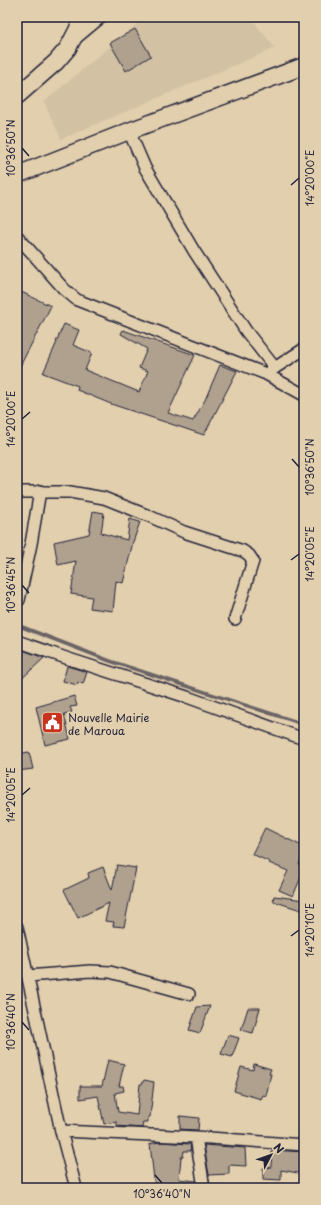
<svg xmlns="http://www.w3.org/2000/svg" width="321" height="1205" font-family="'Playpen Sans',sans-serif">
<rect width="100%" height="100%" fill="#e2cfad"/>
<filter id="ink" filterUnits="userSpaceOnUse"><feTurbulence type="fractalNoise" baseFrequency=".025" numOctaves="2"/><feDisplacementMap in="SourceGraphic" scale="8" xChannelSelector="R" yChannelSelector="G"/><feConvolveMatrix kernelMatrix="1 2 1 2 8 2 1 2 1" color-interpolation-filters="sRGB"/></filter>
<g filter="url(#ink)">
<!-- built -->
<path fill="#d3c1a4" d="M 145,17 L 250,17 L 275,48 L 61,139 L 44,102 Z"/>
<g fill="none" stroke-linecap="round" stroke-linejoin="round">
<!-- stream -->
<path stroke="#6b6366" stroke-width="3.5" d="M 17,625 L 110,661 L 294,721 L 304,726"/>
</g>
<!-- building -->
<path fill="#b0a18f" stroke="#22223b" d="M 135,29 L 151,56 L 126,71 L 110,43 Z
M 17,290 L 51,306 L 17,372 Z
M 64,324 L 79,330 L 73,345 L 92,353 L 85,370 L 139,392 L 148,371 L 139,368 L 147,349 L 121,334 L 123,330 L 195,355 L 168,413 L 193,421 L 205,400 L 220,365 L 237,371 L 204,435 L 111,404 L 77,390 L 78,386 L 43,373 L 57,342 L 56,342 Z
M 93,511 L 104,513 L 101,533 L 127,540 L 130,519 L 140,522 L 133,542 L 123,583 L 116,581 L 113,611 L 90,608 L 92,597 L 71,594 L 76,561 L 58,565 L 54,542 L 89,534 Z
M 17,648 L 44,658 L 17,683 Z
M 67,666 L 87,672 L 83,684 L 78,682 L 77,685 L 63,681 Z
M 74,696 L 77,706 L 70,707 L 72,712 L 64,714 L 70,739 L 45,745 L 36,707 Z
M 29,752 L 33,769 L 17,771 L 17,754 Z
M 265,828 L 304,847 L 304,853 L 299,864 L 304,866 L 304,870 L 293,896 L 279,890 L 288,871 L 269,863 L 270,862 L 252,854 Z
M 117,865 L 136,868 L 124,927 L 113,926 L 114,922 L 105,921 L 109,903 L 78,918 L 64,890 L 89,878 L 88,873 L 103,867 L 112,890 Z
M 274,896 L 304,900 L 304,911 L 273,901 Z
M 210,1006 L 200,1033 L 189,1030 L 197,1007 Z
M 248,1008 L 260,1008 L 253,1033 L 241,1030 Z
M 228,1035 L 239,1038 L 232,1057 L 221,1054 Z
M 108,1060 L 124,1064 L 119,1086 L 123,1086 L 124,1091 L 115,1093 L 118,1112 L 137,1115 L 140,1084 L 142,1084 L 144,1080 L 154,1082 L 150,1117 L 148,1117 L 148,1122 L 143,1122 L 142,1128 L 117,1126 L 117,1122 L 104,1124 L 98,1096 L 80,1099 L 80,1086 L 102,1086 Z
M 254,1064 L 271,1069 L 269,1074 L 271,1074 L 266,1096 L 263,1095 L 261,1099 L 234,1091 L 241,1067 L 253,1070 Z
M 180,1116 L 199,1118 L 198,1130 L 180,1129 Z
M 159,1142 L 190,1144 L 191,1151 L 184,1151 L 183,1157 L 181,1157 L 179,1179 L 196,1181 L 197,1188 L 155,1188 L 150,1144 Z
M 204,1145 L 245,1148 L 246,1166 L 229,1165 L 229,1174 L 209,1175 Z
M 272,1150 L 304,1152 L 304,1174 L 281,1170 L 281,1180 L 263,1179 L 263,1168 L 271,1167 Z"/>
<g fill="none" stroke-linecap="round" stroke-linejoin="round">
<defs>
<path id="street" d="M 77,37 L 101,17
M 129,131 L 145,168 L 194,251 L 246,331 L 275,368
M 17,236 L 64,289 L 77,300 L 266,374 L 304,395
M 270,371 L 304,349
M 17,492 L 70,492 L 104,498 L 149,516 L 184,532 L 243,551 L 249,555 L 253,561 L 235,619
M 19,600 L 31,544 L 40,491
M 17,641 L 69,659 L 187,697 L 301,738
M 17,927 L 61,1131 L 76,1188
M 28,976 L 90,971 L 110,972 L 189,994
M 61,1131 L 196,1137 L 304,1145
M 196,1137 L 204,1188"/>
<path id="secondary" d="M 17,96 L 56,62 L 68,48 L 84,17
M 17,175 L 129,131 L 304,66"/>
</defs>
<!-- street casing -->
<use href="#street" stroke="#22223b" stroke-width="14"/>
<!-- secondary casing -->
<use href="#secondary" stroke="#22223b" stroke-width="19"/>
<!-- street -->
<use href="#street" stroke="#e2cfad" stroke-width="11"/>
<!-- secondary -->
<use href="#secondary" stroke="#e2cfad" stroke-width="16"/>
</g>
</g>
<!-- ticks -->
<path fill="none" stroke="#22223b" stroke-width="1.5" d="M 22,148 L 29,156M 291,185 L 299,178M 22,419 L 30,412M 292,459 L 299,467M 291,560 L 299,554M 22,585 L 29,593M 22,795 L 30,788M 291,936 L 299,930M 22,1022 L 29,1030M 155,1175 L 162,1183"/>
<!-- icons -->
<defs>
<symbol id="civic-square" viewBox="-11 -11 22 22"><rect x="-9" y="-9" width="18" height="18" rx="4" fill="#c8321e" stroke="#e2cfad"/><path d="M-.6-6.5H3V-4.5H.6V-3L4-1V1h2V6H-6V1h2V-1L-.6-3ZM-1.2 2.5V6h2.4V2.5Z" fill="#fff"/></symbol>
</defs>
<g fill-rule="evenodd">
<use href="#civic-square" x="40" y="710" width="25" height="25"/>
</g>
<g text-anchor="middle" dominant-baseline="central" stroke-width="3.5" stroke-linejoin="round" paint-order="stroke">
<!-- poi labels -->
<g font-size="11" fill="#22223b" stroke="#e2cfad" text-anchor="start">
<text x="68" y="717">Nouvelle Mairie<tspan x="68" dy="13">de Maroua</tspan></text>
</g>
</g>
<!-- margin -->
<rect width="321" height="1205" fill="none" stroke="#e2cfad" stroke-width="44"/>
<!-- north arrow -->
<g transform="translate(271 1155) rotate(49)" stroke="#e2cfad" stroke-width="3" paint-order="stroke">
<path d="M0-3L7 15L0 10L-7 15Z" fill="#22223b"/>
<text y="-6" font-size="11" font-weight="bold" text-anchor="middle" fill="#22223b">N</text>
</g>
<rect x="22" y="22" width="277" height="1161" fill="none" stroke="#22223b" stroke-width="1.5"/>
<g font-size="10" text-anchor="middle" fill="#22223b">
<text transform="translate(11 148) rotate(-90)" y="4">10°36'50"N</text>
<text transform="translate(310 178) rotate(-90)" y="4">14°20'00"E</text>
<text transform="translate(11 419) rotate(-90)" y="4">14°20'00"E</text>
<text transform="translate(310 467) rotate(-90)" y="4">10°36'50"N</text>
<text transform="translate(310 554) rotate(-90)" y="4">14°20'05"E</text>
<text transform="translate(11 585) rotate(-90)" y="4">10°36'45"N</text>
<text transform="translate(11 795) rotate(-90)" y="4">14°20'05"E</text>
<text transform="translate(310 930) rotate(-90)" y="4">14°20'10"E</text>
<text transform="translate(11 1022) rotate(-90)" y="4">10°36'40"N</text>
<text x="162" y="1198">10°36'40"N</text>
</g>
</svg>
